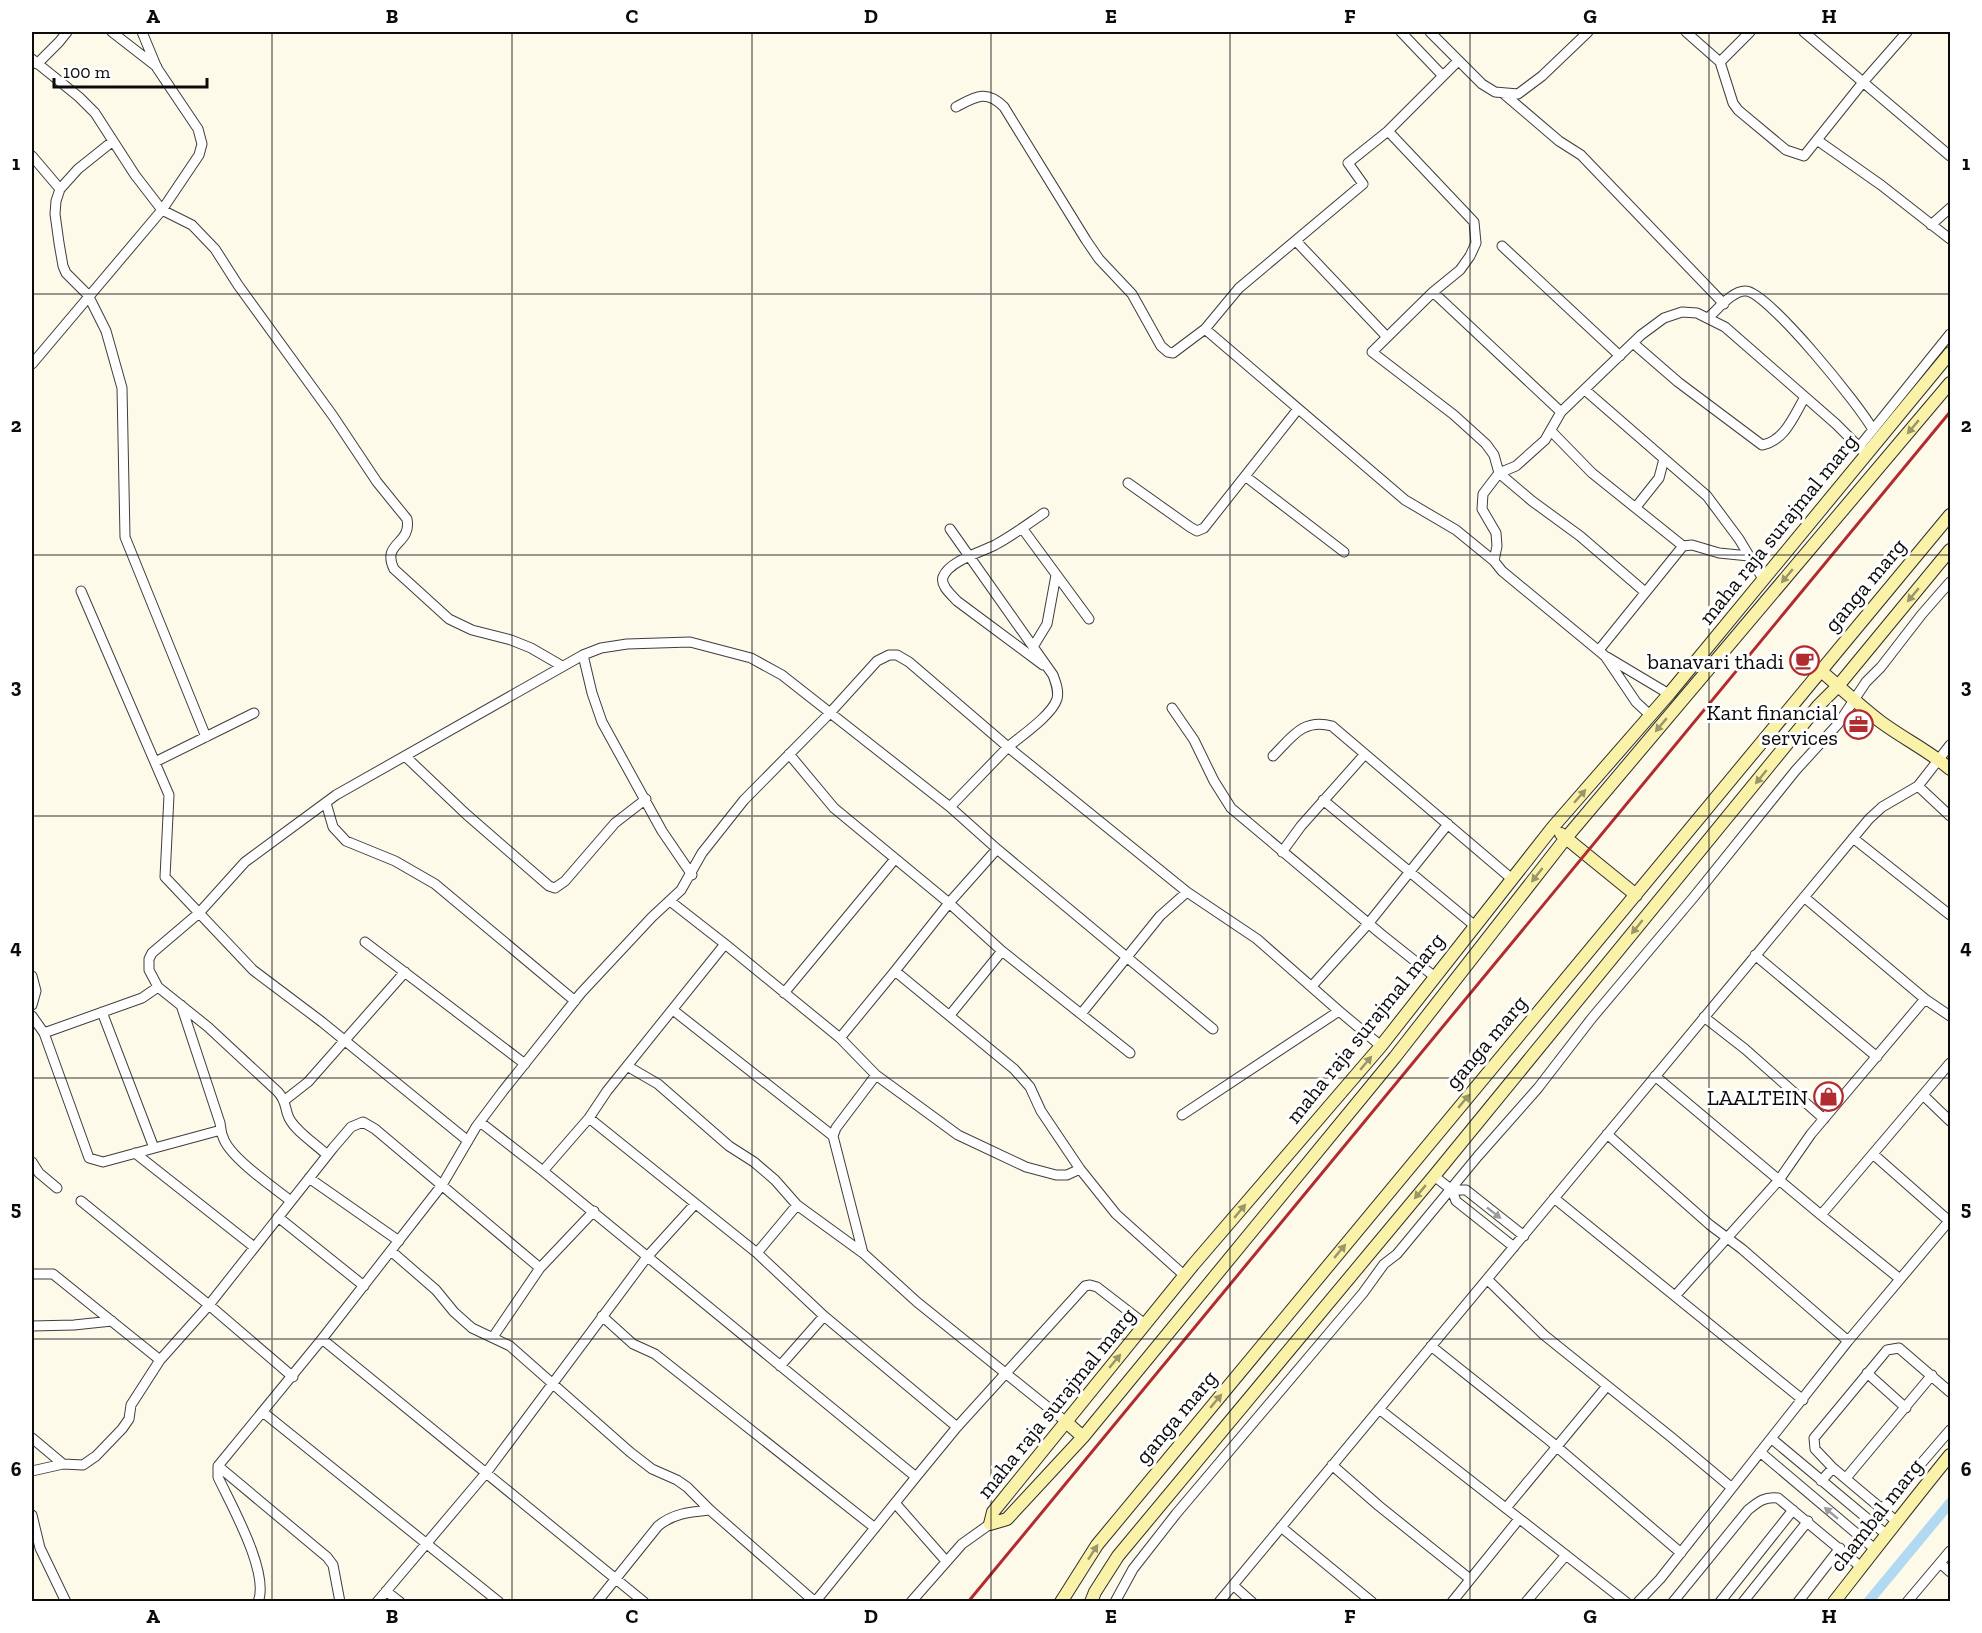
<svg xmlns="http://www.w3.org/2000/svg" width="1982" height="1633" font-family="'Zilla Slab',serif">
<rect width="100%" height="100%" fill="#fefae9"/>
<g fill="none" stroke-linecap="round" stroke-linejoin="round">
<!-- canal -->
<path stroke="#b1d9f2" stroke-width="10" d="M 1868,1602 L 1950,1503"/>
<defs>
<path id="street" d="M 112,32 L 157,67
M 1401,32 L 1443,76
M 1430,32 L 1482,84 L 1495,92 L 1518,94 L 1542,76 L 1588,32
M 1686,32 L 1720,62 L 1750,32
M 1804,32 L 1950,156
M 32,59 L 79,97 L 95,113 L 135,175 L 162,210 L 192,225 L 215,249 L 238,285 L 333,416 L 377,482 L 407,519 C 412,545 381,542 394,569 L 449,619 L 472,630 L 511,640 L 531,648 L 562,666
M 1458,61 L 1388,131 L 1474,222 L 1476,243 L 1470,256 L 1460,270 L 1433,292 L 1561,412 L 1545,440 L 1516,466 L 1499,473 L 1483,494 L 1482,509 L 1496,533 L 1497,546 L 1494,561 L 1502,571 L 1605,656 L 1636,702 L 1651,716
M 1720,62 L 1733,103 L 1738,110 L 1786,150 L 1804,156 L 1864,81 L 1907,32
M 37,64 L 59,42 L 67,32
M 1504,94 L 1559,141 L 1581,155 L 1724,304
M 956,107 C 975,97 986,89 1004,107 L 1086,240 L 1099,259 L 1132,294 L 1161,346 L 1168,352 L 1173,353 L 1205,329
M 1388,131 L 1348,163 L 1363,184 L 1239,288 L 1205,329 L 1405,500 L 1456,530 L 1494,561
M 1817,140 L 1881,185 L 1950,239
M 113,141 L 78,169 L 60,189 L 56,201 L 55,214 L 59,243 L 63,266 L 66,273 L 88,295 L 106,331 L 122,388 L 125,537 L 206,737
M 32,156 L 60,189
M 1931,225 L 1950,208
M 1296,241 L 1387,337
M 1502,246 L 1620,356
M 1433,292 L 1372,352 L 1454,415 L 1486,444 L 1494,455 L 1499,473 L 1532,501 L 1580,536 L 1645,592
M 1709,317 C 1718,309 1733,290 1746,291 C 1768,292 1861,407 1873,430
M 1633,343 L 1678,382 L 1762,445 C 1785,441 1794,415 1805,397
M 32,364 L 162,210 L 199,155 L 202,144 L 198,129 L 157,68 L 142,32
M 1585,390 L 1707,496 L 1739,539 L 1763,579
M 1561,412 L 1641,335 L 1664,318 L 1682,312 L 1697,313 L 1725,327 L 1836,424 L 1866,454
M 1551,431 L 1592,473 L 1683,546
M 1859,447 L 1950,334
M 1245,476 L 1344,552
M 1128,483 L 1190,527 L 1197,531 L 1204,528 L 1298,409
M 1636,507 L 1659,478 L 1664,459
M 1022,528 L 1089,619
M 81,591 L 169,795 L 165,877 L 253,970 L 322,1022 L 468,1141
M 1033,647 L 1047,624 L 1056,575
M 1599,650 L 1683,546 L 1692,545 L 1719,553 L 1749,556
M 583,655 L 592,693 L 602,722 L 662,831 L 692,875
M 1607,657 L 1669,694
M 1043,665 L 957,601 C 952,595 940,586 943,577 C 949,561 981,552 995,545 C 1012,536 1028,524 1044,513
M 1172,708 L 1194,740 L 1214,781 L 1231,808 L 1381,934 L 1435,977
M 789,754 L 834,808 L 949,903 L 997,849 L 1213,1029
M 405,756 L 466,814 L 549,886 L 555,888 L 565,881 L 615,823 L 646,799
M 1273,756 C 1292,737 1303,718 1332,726 L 1512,879
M 155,762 L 254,713
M 1918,786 L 1950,816
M 1323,800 L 1475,926
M 326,803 L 333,827 L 346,841 L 395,861 L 435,884 L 575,1001
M 1853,838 L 1950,915
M 997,849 L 950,807 L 1008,747 L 1187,892
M 1282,852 L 1301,826 L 1365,754
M 1804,897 L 1925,999
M 670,901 L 725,944
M 365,942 L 525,1064
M 1755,955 L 1877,1057
M 895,971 L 949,903 L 1002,951
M 32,976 L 36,991 L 32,1005
M 1312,986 L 1368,924 L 1448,824
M 158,987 L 208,1027 L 278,1092 C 287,1102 284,1107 289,1118 C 296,1132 316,1144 327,1155
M 784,993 L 895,859
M 181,1005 L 220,1123 C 221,1128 221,1133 223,1137 C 229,1157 273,1187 291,1201
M 673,1010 L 833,1136
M 102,1012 L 154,1148
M 1081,1014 L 1130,1053
M 950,1015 L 1002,951 L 1081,1014 L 1160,916 L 1187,892 L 1257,939 L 1339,1011 L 1381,1046
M 32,1016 L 44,1033 L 89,1158 L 103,1162 L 221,1130
M 1950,1016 L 1925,999 L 1811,1134 L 1779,1180 L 1821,1215 L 1950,1063
M 1704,1017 L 1745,1049 L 1824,1119
M 44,1033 L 142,998 L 158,987 L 149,970 L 149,959 L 152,953 L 199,913 L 245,862 L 336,795 L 583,655 L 601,648 L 627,644 L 690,642 L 751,658 L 782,675 L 950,807
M 840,1038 L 725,944 L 607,1091 L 589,1118 L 543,1171 L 916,1477 L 957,1427 L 1085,1286 L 1090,1285 L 1097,1287 L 1145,1324
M 627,1066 L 658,1084 L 729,1146 L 754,1162 L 775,1180 L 797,1205 L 863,1253
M 876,1075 L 836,1128 L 833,1136 L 863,1253 L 917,1302 L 1065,1421
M 1655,1076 L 1779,1180 L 1675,1296
M 1923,1095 L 1950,1121
M 285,1100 L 308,1082 L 405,972
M 1182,1115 L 1339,1011
M 589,1118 L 757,1253 L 824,1316 L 957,1427
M 480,1122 L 543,1171
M 1607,1134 L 1710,1225 L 1742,1249 L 1848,1341
M 135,1153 L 254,1247
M 1873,1154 L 1949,1221
M 32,1162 L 39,1173 L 57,1188
M 1080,1169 L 1067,1175 L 1056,1175 L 1026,1167 L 958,1135 L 876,1075 L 840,1038 L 895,971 L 1014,1069 L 1030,1087 L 1041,1111 L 1080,1169 L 1116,1214 L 1185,1276
M 1434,1176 L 1452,1190 L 1466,1190 L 1524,1236
M 309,1178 L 399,1241
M 1452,1190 L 1456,1201 L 1514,1247
M 1554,1198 L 1803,1400
M 81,1201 L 209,1305 L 293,1377
M 1821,1215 L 1900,1279
M 278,1217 L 364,1286
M 391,1251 L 436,1290 L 454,1312 L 472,1328 L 510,1346 L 630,1452 L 652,1469 L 677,1480 L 687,1487 L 710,1510 L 815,1602
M 757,1253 L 797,1205
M 32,1274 L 53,1274 L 160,1360
M 1487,1279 L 1544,1335 L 1671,1437 L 1732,1488
M 602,1316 L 633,1344 L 655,1354 L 875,1528
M 32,1326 L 74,1325 L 112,1321
M 493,1337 L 540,1268 L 594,1211
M 322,1339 L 442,1185 L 476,1127 L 503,1091 L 581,993 L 652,917 L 681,890 L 702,853 L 744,800 L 829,714 L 877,661 L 889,655 L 897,655 L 909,662 L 1008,747 C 1021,736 1052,715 1057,699 C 1059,691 1056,683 1053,675 L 950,529
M 1431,1346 L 1550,1441 L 1681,1553
M 780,1366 L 824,1316
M 1867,1373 L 1906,1408
M 1379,1409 L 1626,1602
M 264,1413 L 499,1602
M 32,1438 L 63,1464
M 1772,1439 L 1887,1535
M 1760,1452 L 1876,1550
M 1332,1465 L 1379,1506 L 1470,1579
M 218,1466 L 327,1557 L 333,1565 L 340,1602
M 1833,1468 L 1815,1449 L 1814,1438 L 1887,1350 L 1899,1348 L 1950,1392
M 32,1471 L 63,1464 L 83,1465 L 96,1456 L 122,1429 L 129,1419 L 131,1405 L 160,1360 L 209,1305 L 333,1148 L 351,1127 L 363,1122 L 375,1129 L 540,1268
M 1846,1478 L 1932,1375
M 1821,1481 L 1833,1468 L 1896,1521
M 895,1503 L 946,1561
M 1506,1508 L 1607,1386
M 1882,1509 L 1950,1430
M 32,1515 L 40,1548 L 66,1602
M 1281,1527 L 1372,1602
M 1940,1563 L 1950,1572
M 1233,1585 L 1252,1602
M 386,1591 L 400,1602
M 258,1602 C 270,1573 231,1505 218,1477 L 218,1466 L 322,1339 L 644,1602
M 377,1602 L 486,1473 L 647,1257 L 695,1204
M 597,1602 L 658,1526 C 674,1513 690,1512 710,1510
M 815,1602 L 916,1477
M 911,1602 L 962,1544 L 990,1524
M 1115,1602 L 1133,1569 L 1176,1514 L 1363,1293 L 1384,1264 L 1397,1254 L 1478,1156 L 1538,1088 L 1592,1018 L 1693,898 L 1796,770 L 1838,724 L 1866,682 L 1881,667 L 1922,614 L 1950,582
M 1219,1602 L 1869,819 L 1882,807 L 1918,786 L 1950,745
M 1452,1602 L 1519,1519
M 1526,1602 L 1566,1555
M 1638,1602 L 1660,1579 L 1848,1341 L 1949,1221 L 1950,1222
M 1673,1602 L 1748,1510 C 1758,1502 1765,1496 1778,1498 L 1861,1567
M 1720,1602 L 1793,1510
M 1743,1602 L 1808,1521
M 1798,1602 L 1840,1548
M 1907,1602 L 1950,1551"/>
<path id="secondary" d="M 1950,353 L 1669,694 L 1553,827 L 1381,1046 L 1193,1265 L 993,1512 L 990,1524 L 1007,1519 L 1083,1437 L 1395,1057 L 1566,838 L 1950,383
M 1821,671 C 1841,688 1860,706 1881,722 C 1904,739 1929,751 1950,769
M 1561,834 L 1636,895
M 1065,1421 L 1083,1437
M 1061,1602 L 1097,1545 L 1950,515
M 1091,1602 L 1095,1592 L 1118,1556 L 1434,1176 L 1818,706 L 1838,686 L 1950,550
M 1834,1602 C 1873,1552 1911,1503 1950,1455"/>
</defs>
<!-- street casing -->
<use href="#street" stroke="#3e3e3e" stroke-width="11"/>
<!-- secondary casing -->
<use href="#secondary" stroke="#2d2d2d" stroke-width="14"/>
<!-- street -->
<use href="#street" stroke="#fff" stroke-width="9"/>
<!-- secondary -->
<use href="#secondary" stroke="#faf2a8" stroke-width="12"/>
<!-- rail -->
<path stroke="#b12c31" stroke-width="3" d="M 968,1602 L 1950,412"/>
</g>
<!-- one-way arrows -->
<defs><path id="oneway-solid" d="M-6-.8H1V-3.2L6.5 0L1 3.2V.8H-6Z" transform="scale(1.5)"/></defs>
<g fill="#9a9669">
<use href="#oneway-solid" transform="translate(1913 427) rotate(130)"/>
<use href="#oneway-solid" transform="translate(1787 576) rotate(130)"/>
<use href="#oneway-solid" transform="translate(1913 595) rotate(130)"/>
<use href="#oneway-solid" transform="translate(1661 725) rotate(130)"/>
<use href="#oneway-solid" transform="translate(1761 777) rotate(129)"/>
<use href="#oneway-solid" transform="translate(1580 796) rotate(-49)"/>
<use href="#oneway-solid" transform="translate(1537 875) rotate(128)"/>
<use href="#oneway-solid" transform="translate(1637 927) rotate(129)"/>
<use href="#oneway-solid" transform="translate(1366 1063) rotate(-50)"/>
<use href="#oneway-solid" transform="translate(1464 1101) rotate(-50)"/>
<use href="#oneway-solid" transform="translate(1420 1192) rotate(130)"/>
<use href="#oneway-solid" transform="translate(1240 1211) rotate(-50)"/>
<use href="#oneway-solid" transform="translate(1340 1251) rotate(-50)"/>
<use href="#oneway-solid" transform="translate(1115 1361) rotate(-50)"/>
<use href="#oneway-solid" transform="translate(1216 1401) rotate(-50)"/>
<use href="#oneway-solid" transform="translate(1093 1552) rotate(-57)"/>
</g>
<g fill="#9d9d9d">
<use href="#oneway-solid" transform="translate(1494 1213) rotate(38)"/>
<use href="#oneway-solid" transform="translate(1831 1513) rotate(-140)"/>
</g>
<!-- grid -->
<path fill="none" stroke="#0b0b0b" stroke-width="1.5" stroke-opacity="0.55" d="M 272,32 L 272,1602M 512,32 L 512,1602M 752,32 L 752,1602M 991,32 L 991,1602M 1230,32 L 1230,1602M 1470,32 L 1470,1602M 1709,32 L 1709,1602M 32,294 L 1950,294M 32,555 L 1950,555M 32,816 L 1950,816M 32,1078 L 1950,1078M 32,1339 L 1950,1339"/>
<!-- icons -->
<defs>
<symbol id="cafe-ring" viewBox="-11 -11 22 22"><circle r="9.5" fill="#fff" stroke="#b12c31" stroke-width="1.5"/><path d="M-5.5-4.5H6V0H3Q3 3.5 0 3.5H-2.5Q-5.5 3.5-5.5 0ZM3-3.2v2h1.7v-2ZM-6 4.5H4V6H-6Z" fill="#b12c31"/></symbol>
<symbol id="office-ring" viewBox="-11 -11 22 22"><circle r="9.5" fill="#fff" stroke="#b12c31" stroke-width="1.5"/><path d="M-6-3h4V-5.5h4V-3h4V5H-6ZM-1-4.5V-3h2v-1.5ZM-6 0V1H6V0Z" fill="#b12c31"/></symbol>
<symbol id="shop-ring" viewBox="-11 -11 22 22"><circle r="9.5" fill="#fff" stroke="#b12c31" stroke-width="1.5"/><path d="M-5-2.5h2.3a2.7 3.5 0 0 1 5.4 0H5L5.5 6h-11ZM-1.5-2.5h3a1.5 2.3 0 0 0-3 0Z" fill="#b12c31"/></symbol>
</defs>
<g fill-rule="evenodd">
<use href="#cafe-ring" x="1788" y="644" width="33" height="33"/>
<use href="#office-ring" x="1842" y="708" width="33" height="33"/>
<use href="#shop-ring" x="1812" y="1080" width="33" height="33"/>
</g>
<g text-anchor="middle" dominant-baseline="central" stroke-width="6" stroke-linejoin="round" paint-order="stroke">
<!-- street labels -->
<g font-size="22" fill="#0b0b0b" stroke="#fff">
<text transform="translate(1778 529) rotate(-51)">maha raja surajmal marg</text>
<text transform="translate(1865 585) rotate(-50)">ganga marg</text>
<text transform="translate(1365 1028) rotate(-51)">maha raja surajmal marg</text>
<text transform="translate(1486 1042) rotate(-50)">ganga marg</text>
<text transform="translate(1056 1403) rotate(-51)">maha raja surajmal marg</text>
<text transform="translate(1176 1417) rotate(-50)">ganga marg</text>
<text transform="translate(1876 1515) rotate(-52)">chambal marg</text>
</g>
<!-- poi labels -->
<g font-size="22" fill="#0b0b0b" stroke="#fff" text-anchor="end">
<text x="1784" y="661">banavari thadi</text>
<text x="1838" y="712">Kant financial<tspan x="1838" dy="25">services</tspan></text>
<text x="1808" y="1097">LAALTEIN</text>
</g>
</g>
<!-- border -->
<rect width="1982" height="1633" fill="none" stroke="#ffffff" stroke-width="66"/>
<!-- scale -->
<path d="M54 78v9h153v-9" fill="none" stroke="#0b0b0b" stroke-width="3"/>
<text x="63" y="78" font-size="18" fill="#0b0b0b" stroke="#ffffff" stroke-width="4.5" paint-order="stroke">100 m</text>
<rect x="33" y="33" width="1916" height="1567" fill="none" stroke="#0b0b0b" stroke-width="2"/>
<g font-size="20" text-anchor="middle" font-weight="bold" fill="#0b0b0b">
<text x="153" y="23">A</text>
<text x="392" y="23">B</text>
<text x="632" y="23">C</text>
<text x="871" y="23">D</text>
<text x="1111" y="23">E</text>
<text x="1350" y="23">F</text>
<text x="1590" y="23">G</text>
<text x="1829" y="23">H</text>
<text x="16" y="170">1</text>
<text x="1966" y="170">1</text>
<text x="16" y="432">2</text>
<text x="1966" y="432">2</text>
<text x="16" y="693">3</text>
<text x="1966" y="693">3</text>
<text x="16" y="954">4</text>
<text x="1966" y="954">4</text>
<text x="16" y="1215">5</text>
<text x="1966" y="1215">5</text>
<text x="16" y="1476">6</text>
<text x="1966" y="1476">6</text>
<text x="153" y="1623">A</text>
<text x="392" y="1623">B</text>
<text x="632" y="1623">C</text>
<text x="871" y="1623">D</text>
<text x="1111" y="1623">E</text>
<text x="1350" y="1623">F</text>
<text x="1590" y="1623">G</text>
<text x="1829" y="1623">H</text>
</g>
</svg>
